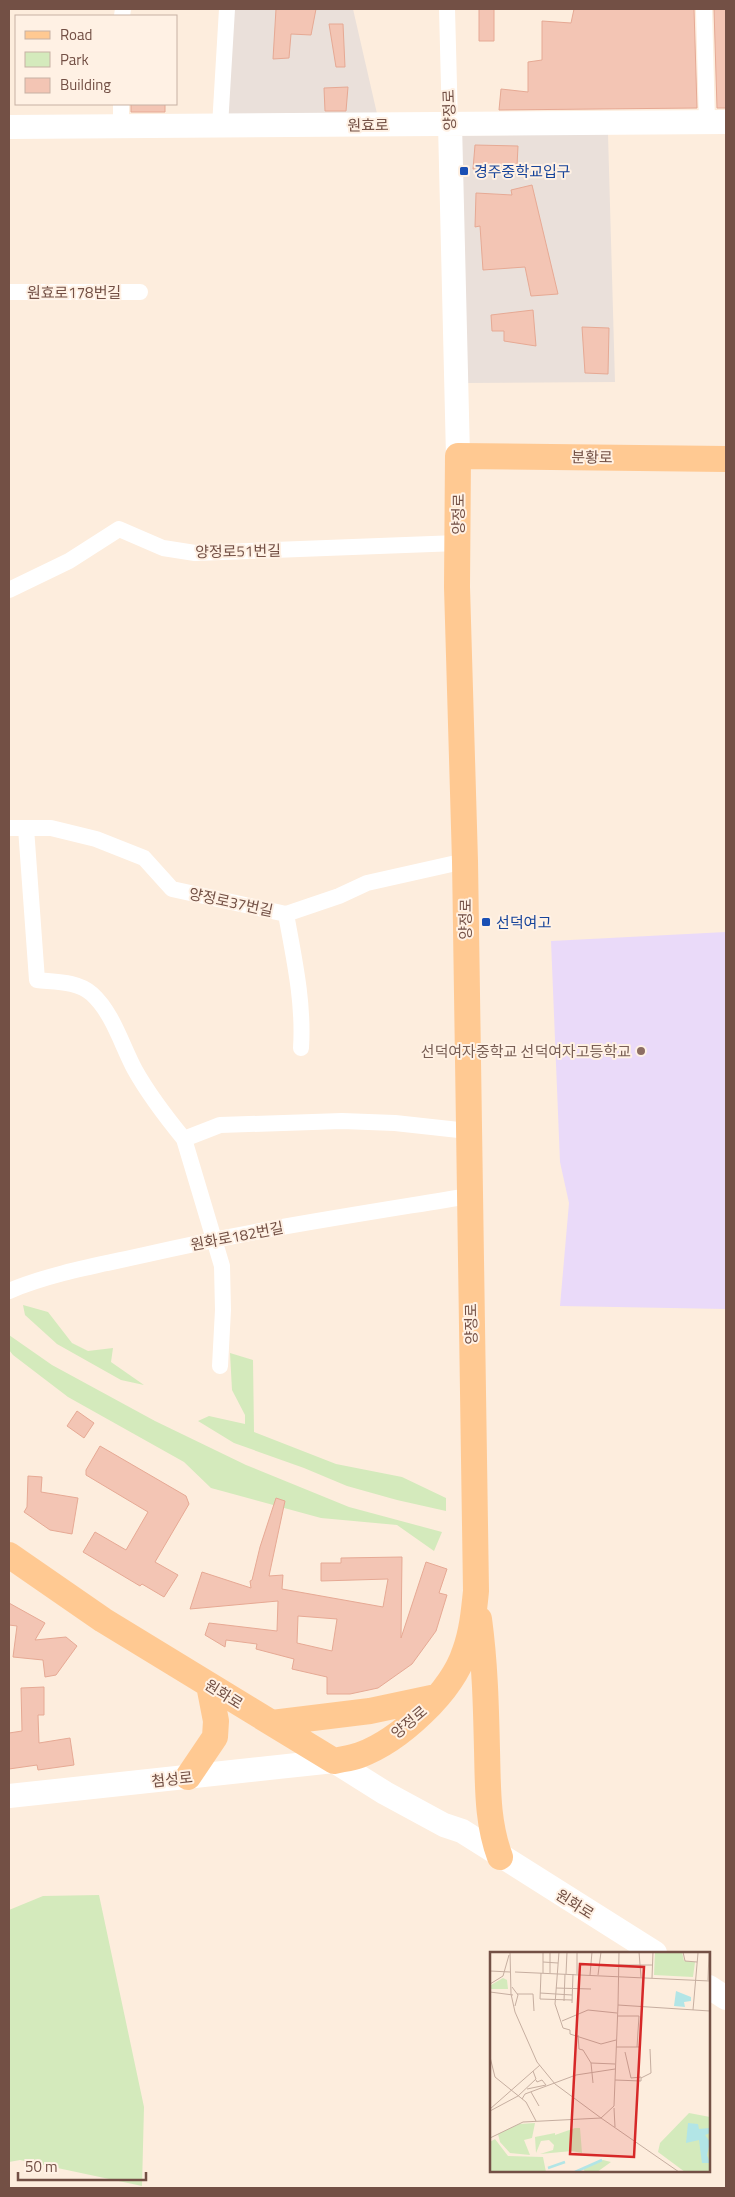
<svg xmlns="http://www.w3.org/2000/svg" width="735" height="2197" font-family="'Titillium Web','Noto Sans KR',sans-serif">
<rect width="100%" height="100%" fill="#fdeddd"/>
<!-- industrial -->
<path fill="#eae0da" d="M 232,9 L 353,9 L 378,118 L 220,118 Z
M 608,134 L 615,382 L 466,383 L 457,136 Z"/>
<!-- education -->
<path fill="#eadaf9" d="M 726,932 L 726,1309 L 560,1306 L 569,1203 L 560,1162 L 551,941 Z"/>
<!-- green -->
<path fill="#d4eabc" d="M 23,1305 L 48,1312 L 72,1343 L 88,1351 L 113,1348 L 111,1362 L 144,1385 L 121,1380 L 57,1344 L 25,1315 Z
M 9,1335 L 52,1365 L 155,1421 L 246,1465 L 349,1507 L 442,1532 L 434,1551 L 397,1525 L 321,1518 L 211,1488 L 184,1462 L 68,1397 L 13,1355 L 9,1350 Z
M 230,1353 L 253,1360 L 254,1432 L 336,1464 L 402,1477 L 446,1498 L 446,1511 L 397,1500 L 347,1486 L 304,1468 L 234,1443 L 198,1421 L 209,1416 L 245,1424 L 245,1415 L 232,1390 Z
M 99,1895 L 144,2107 L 142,2186 L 20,2160 L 9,2162 L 9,1910 L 43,1896 Z"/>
<!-- building -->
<path fill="#f3c5b4" stroke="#e6a994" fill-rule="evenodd" d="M 276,9 L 316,9 L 311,35 L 291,34 L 289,58 L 273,59 Z
M 479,9 L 494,9 L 494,41 L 479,41 Z
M 574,9 L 694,9 L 697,108 L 499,110 L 501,89 L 528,92 L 528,62 L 542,60 L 542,21 L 571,23 Z
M 714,9 L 726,9 L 726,108 L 717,108 Z
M 329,24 L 343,24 L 345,67 L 336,67 Z
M 348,87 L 346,111 L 325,111 L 324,88 Z
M 131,104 L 165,104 L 165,112 L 131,112 Z
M 475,145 L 518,146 L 517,166 L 473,169 Z
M 532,185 L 558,294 L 531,296 L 525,267 L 483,270 L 480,226 L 475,227 L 476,193 L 512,195 L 511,190 Z
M 533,310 L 536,346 L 504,341 L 504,331 L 492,331 L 491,315 Z
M 582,327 L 609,328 L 608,374 L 585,373 Z
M 77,1411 L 94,1423 L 84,1438 L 67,1426 Z
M 100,1446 L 186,1496 L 189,1504 L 155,1562 L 178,1575 L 164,1597 L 142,1584 L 140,1586 L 83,1552 L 95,1532 L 126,1550 L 148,1512 L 86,1475 L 86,1470 Z
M 28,1476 L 42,1477 L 41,1492 L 78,1498 L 72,1534 L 50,1530 L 24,1512 L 27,1507 Z
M 276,1498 L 285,1501 L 269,1576 L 283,1575 L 282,1589 L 383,1607 L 388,1579 L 321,1581 L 321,1563 L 341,1563 L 341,1558 L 402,1557 L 401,1638 L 426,1562 L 447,1569 L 439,1593 L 447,1595 L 436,1631 L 412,1664 L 378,1688 L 350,1694 L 327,1694 L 327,1677 L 292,1669 L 294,1659 L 256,1649 L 257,1644 L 226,1640 L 225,1647 L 205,1635 L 209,1623 L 277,1631 L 278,1601 L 190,1609 L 202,1572 L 251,1588 L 250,1581 L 252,1580 L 260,1547 ZM 298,1616 L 337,1619 L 332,1651 L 297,1643 Z
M 9,1603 L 45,1623 L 35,1640 L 66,1637 L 77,1646 L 56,1675 L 45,1677 L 43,1660 L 13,1657 L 17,1626 L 9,1625 Z
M 44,1687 L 44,1715 L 38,1715 L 39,1743 L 70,1738 L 74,1765 L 38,1770 L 37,1765 L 9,1769 L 9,1733 L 22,1731 L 21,1688 Z"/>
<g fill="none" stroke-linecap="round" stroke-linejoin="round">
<!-- street -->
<path stroke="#fff" stroke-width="16" d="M 447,9 L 450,124
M 704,9 L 707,122
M 122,16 L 123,9
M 220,126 L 227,9
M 121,127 L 121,104
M 9,292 L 140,292
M 9,590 L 69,561 L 119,529 L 163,548 L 195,553 L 458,543
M 9,828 L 51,828 L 96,839 L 144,858 L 172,889 L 286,914 L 339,896 L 367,883 L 465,861
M 26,828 L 37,980 C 55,982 78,981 92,994 C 113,1013 122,1046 135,1070 C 149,1095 166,1117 184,1139 L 220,1125 L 342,1121 L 395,1123 L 468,1131
M 286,914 C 294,958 304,1003 301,1048
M 184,1139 L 222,1266 L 223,1310 L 220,1366
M 9,1291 C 52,1273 99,1265 144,1255 C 251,1230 360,1214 469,1196"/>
<!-- secondary -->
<path stroke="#fff" stroke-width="24" d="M 450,124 L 458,456
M 9,127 L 726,122
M 9,1796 L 334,1761 L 385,1793 L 444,1825 L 462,1831 L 655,1953
M 709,1987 L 726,1998"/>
<!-- primary -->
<path stroke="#ffc992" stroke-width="26" d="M 9,1555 L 103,1620 L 334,1761 C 343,1759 352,1758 360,1755 C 400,1740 452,1692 465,1651 C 472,1632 474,1611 476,1591 L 465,861 L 457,587 L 458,456 L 726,459
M 479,1619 C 485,1663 486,1706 487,1750 C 488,1787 487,1822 500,1857
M 272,1723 L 370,1711 L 436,1697
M 188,1777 L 215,1737 L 216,1721 L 209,1685"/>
</g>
<!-- markers -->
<g fill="#1a4fb4" stroke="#fff1e4" stroke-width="2">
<rect x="459" y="166" width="10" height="10" rx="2.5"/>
<rect x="481" y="917" width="10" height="10" rx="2.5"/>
</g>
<circle fill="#8d6e63" stroke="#fff1e4" stroke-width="2" cx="641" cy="1051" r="5"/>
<g text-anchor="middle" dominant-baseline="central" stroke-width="4" stroke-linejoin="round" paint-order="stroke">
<!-- street labels -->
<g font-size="15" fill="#735045" stroke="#fff1e4">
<text transform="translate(449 110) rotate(-92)">양정로</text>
<text transform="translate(368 125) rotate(-1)">원효로</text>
<text x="74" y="292">원효로178번길</text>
<text transform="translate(592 457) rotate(1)">분황로</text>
<text transform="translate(458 514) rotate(-90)">양정로</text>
<text transform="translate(238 551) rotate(-1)">양정로51번길</text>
<text transform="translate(231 902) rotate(12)">양정로37번길</text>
<text transform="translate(465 919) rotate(-90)">양정로</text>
<text transform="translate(237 1236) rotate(-11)">원화로182번길</text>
<text transform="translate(471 1324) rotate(-91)">양정로</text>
<text transform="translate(224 1694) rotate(32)">원화로</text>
<text transform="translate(409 1722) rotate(-40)">양정로</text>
<text transform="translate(172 1779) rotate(-6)">첨성로</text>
<text transform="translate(575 1904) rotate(32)">원화로</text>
</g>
<!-- transit labels -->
<g font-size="15" fill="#164399" stroke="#fff1e4" text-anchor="start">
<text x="474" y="171">경주중학교입구</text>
<text x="496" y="922">선덕여고</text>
</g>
<!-- education labels -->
<g font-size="15" fill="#785e54" stroke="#fff1e4" text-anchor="end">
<text x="631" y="1051">선덕여자중학교 선덕여자고등학교</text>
</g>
</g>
<!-- overview -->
<g transform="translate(490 1952)">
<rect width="220" height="220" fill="#fdeddd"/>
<path d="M 165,0 L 192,0 L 194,9 L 205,10 L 203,25 L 164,23 ZM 13,26 L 17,28 L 18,37 L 1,37 L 1,33 ZM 199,161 L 220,165 L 220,220 L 195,220 L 168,200 L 170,191 ZM 45,171 L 42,186 L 34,188 L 40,203 L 20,201 L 10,190 L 8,182 L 29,172 ZM 85,176 L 90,176 L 92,201 L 82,199 L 50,202 L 63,198 L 64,193 L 59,188 L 51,189 L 46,201 L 45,185 L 65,181 L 65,183 ZM 5,187 L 18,204 L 53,205 L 56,220 L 0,220 L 0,190 ZM 113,208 L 121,210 L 107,220 L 95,220 L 93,216 Z" fill="#d4eabc"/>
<path d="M 186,39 L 201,45 L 201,49 L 194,50 L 195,55 L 184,54 ZM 198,171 L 208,172 L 209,177 L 220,176 L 220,181 L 215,183 L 220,190 L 217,203 L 220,211 L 212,211 L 209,188 L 196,191 Z" fill="#b2e5e6"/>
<path fill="none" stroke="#b2e5e6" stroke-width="2.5" d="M 58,216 L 75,210M 85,220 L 112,208"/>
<path fill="none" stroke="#c6aea0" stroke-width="1" d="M 20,0 L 21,42 L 25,60 L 47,110 L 65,132 L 111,166 L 124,154 L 128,53 L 220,59M 69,0 L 65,52 L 73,76 L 80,78 L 80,82 L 111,92 L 126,88M 149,0 L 151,25M 193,0 L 195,9 L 207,10M 53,10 L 68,11M 129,13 L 163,13M 0,19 L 20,20M 25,20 L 220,29M 51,21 L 50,47 L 82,48M 53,21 L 53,0M 60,21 L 60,0M 76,22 L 77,0M 87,22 L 87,0M 100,23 L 102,0M 108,23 L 111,0M 162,26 L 163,0M 218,28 L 219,0M 0,32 L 13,24 L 19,3M 22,35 L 28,43 L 25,54M 66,36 L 101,37M 0,40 L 23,43M 50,41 L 82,43M 27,42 L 43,42 L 44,59M 74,49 L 75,22M 82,51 L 83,22M 128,53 L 129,0M 203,58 L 208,1M 128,64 L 149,64 L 147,95M 72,69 L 98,58 L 127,61M 88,83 L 89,97 L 93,98 L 101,111 L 125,112M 126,95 L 150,95M 0,105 L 5,125 L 36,150 L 46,169M 101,111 L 103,131M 151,126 L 161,121 L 160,97M 125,128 L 151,129 L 151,125 L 141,126 L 135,100M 37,137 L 56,133 L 52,128 L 47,130 L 46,128M 41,140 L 49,154M 32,147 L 35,142 L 86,123 L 125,117M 124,156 L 125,175M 0,157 L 50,113M 0,159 L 28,144 L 46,127 L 43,119M 0,186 L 33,170 L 111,166 L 189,220"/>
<path fill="#d62828" fill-opacity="0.15" stroke="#d62828" stroke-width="2.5" d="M 90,12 L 154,15 L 144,205 L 80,202 Z"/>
<rect width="220" height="220" fill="none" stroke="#735045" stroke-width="2.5"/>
</g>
<!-- border -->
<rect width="735" height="2197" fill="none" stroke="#735045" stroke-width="20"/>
<!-- legend -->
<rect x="15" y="15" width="162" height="90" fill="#fff1e4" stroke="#c7b1a4"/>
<rect x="25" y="31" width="25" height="8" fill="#ffc992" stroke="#c7b1a4"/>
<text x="60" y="40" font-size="15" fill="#735045">Road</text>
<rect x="25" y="52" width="25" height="15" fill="#d4eabc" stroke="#c7b1a4"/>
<text x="60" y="65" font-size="15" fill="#735045">Park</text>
<rect x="25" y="78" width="25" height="15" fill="#f3c5b4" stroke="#c7b1a4"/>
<text x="60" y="90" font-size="15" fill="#735045">Building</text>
<!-- scale -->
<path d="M18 2172v8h128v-8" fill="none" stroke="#735045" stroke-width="2.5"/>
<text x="25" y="2172" font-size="15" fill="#735045" stroke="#fff1e4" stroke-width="4" paint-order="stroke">50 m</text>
</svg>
